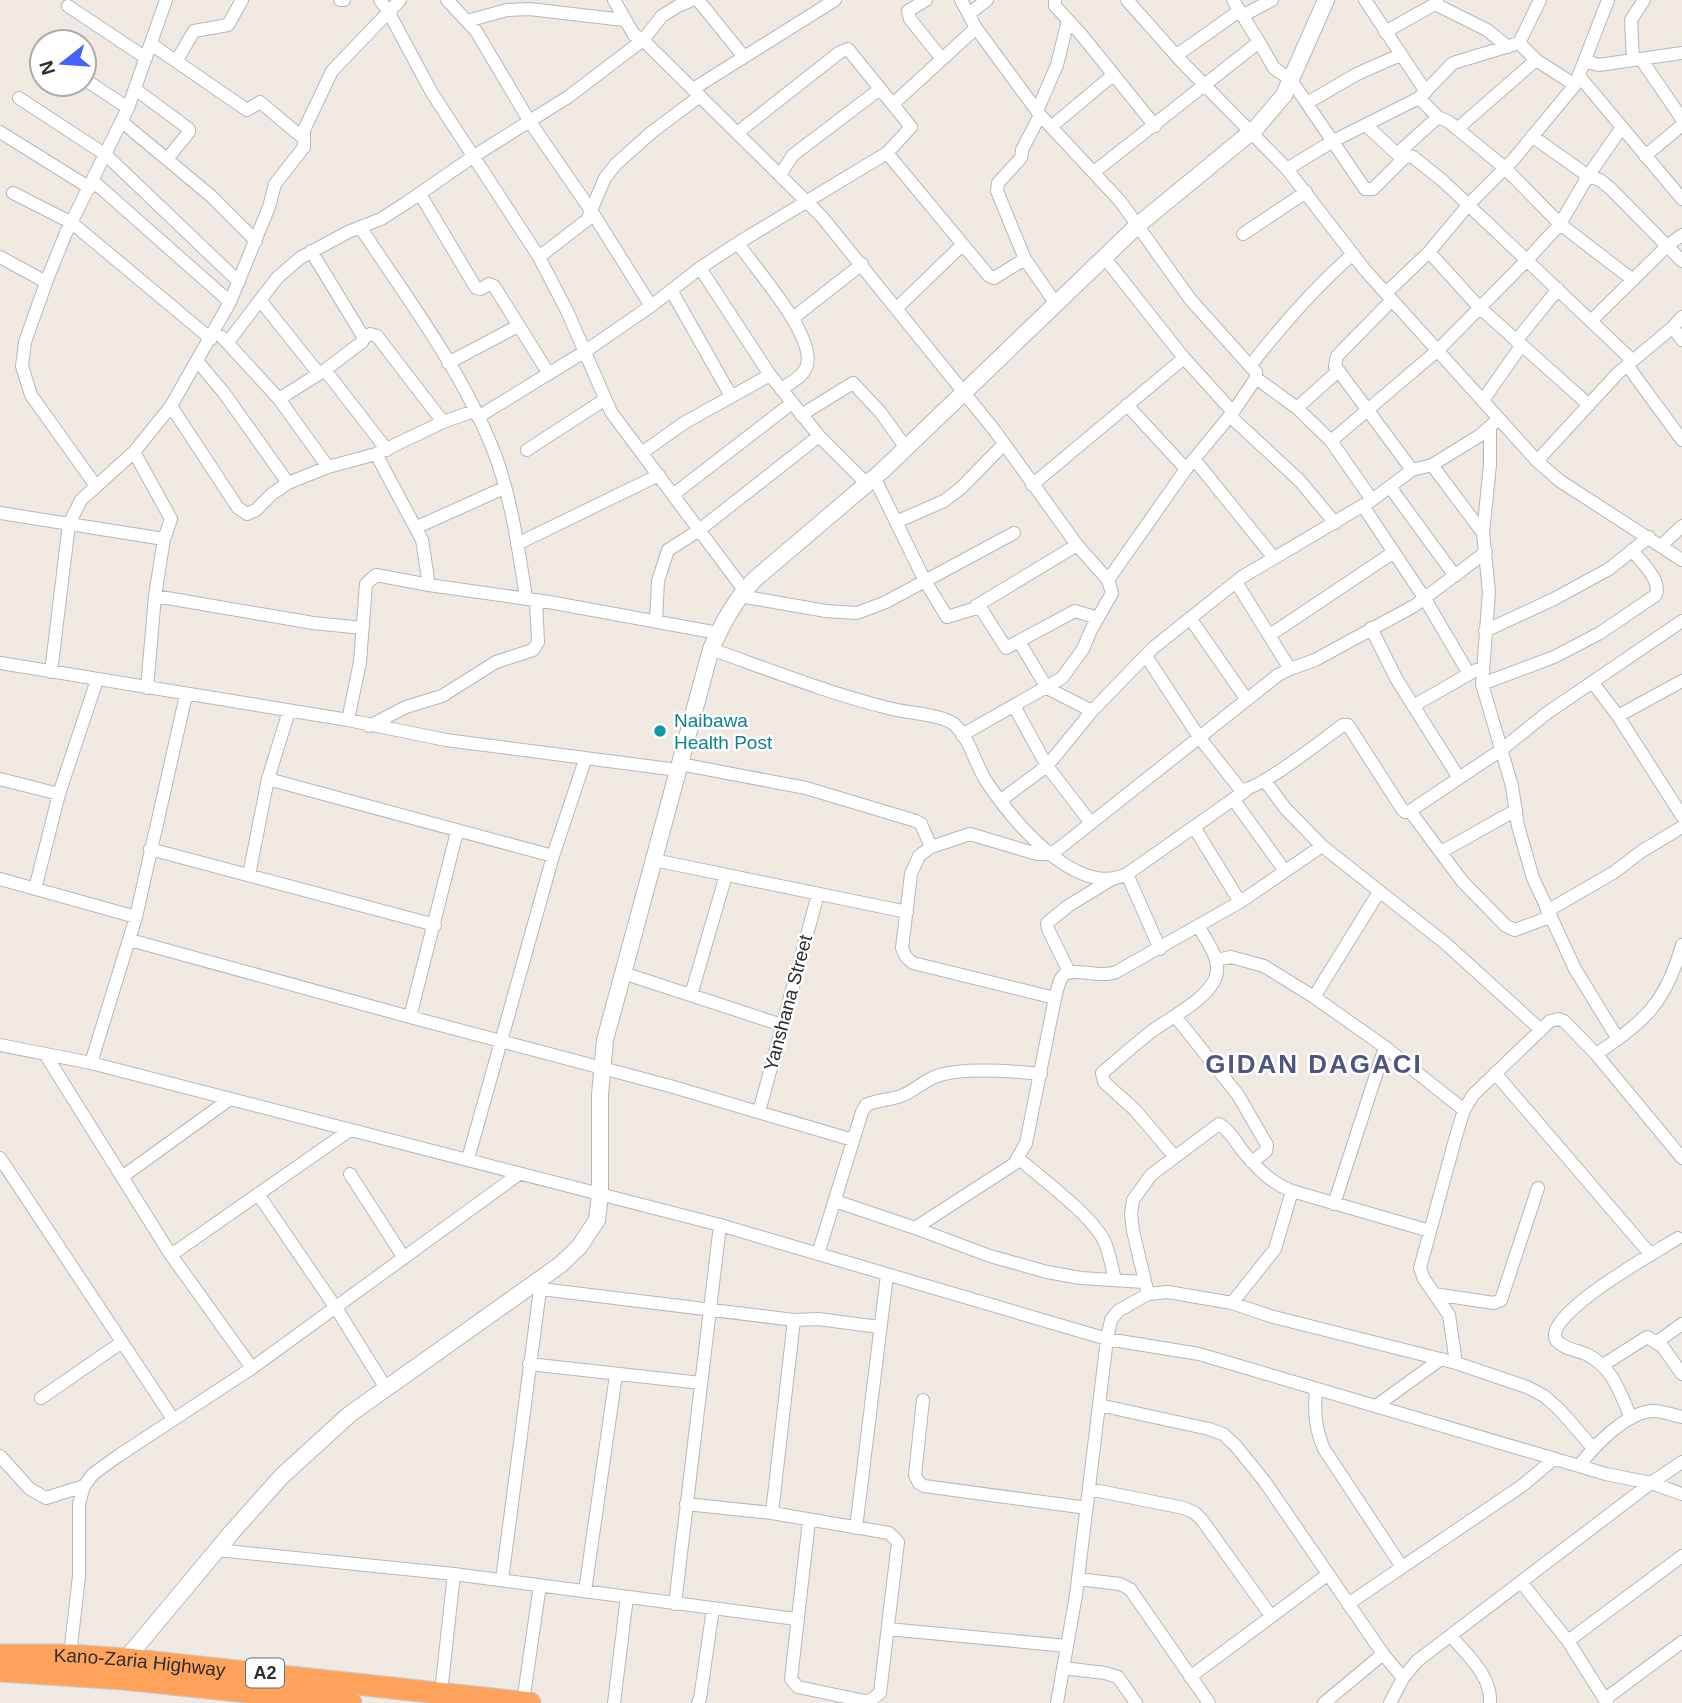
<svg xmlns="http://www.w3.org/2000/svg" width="1682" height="1703" font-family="Arial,sans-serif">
<rect width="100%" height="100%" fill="#efe9e1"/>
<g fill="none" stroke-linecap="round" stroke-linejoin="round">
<defs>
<path id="street" d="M 340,0 L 344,0
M 380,0 L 388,11 L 432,93 L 539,257 L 567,311 L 611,412 L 744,590
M 447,0 L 476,31 L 530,122 L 592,212 L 651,306
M 614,0 L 634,35 L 643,40 L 822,217 L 995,431 L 1077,545 L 1108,580 L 1112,593 L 1091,630 L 1083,649 L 1062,678 L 962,735
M 698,0 L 744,57
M 926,0 L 908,11 L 910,19 L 942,59
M 961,0 L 976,28 L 1040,115 L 1120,201 L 1190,299 L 1250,366
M 1055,0 L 1055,6 L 1080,33 L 1155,126
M 1127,0 L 1182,62 L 1287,169 L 1365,270 L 1537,461 L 1560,481 L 1682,560
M 1365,0 L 1426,92
M 1435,4 L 1487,30 L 1508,47
M 68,6 L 146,58
M 970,13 L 987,0
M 1242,16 L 1272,0
M 467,21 L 507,10 L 529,9 L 624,20
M 1385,32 L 1435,4 L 1437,0
M 1259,42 L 1274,68 L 1291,80 L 1365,189 L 1373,189 L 1407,155
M 1519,43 L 1536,60 L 1575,85
M 151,44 L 247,110 L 260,102 L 303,138
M 1177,55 L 1239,11
M 1641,59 L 1682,119
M 177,60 L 194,31 L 228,25 L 242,0
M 1633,60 L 1631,20 L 1644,0
M 1585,61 L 1599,65 L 1682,53
M 1580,77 L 1682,199
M 84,79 L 128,108
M 135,89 L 189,129 L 189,132 L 167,159
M 693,89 L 835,0
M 19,98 L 106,155 L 239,282
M 1419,98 L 1438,117 L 1449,122 L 1505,168 L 1560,224 L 1633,280
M 1307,103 L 1357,74 L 1400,55
M 893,104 L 976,28
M 1037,111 L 1057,65 L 1068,20
M 1040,115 L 1022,150 L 1021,158 L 998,183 L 997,191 L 1025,259 L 1056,304
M 121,121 L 211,196 L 256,241
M 1366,125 L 1397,154 L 1413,157 L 1443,181 L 1632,360
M 1051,127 L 1113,75
M 1457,129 L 1536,60
M 0,132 L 90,188
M 1532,136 L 1588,176 L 1600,180 L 1611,189 L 1682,261
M 887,153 L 989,276 L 994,278 L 1025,259
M 1397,154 L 1438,117
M 1645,156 L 1682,125
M 1287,169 L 1333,141 L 1419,98 L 1453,63 L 1519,43 L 1540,0
M 1094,172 L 1259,42 L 1233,0
M 780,175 L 793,155 L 880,89
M 93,181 L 230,302
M 13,193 L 72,223 L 211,339
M 420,194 L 476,288 L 481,289 L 489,284 L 494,286 L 549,374
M 360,227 C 407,298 460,368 492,447 C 510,490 519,551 526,598
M 1243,234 L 1306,192
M 738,243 C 754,268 819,338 806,368 C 802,377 789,384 781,389
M 1429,252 L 1479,307 L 1589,405
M 0,257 L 46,282
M 539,257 L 587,220 L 605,178 L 616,164 L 652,132 L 700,96
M 1104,257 L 1184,358 L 1233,412
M 700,268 L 770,375 L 819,436 L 867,484
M 671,290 L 731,396
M 1386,293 L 1429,252 L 1469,204 L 1513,160 L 1575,85 L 1608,0
M 260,300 L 319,374
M 1392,300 L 1337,356 L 1335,366 L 1412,470
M 897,308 L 962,245
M 793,318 L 862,264
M 1591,321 L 1667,246 L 1682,235
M 1673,327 L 1682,340
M 222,337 L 279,399 L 328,467
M 364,338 L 370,334 L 377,336 L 443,422
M 1516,341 L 1558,289
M 228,342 L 277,278 L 300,258 L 348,232 L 381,219 L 406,203 L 474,156 L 568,97 L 643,40 L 662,16 L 678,6 L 692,0
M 198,362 L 224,393 L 288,483
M 448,363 L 518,326
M 1627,365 L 1682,440
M 325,370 L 387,450
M 1256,378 L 1297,408 L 1331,441 L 1372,500
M 279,399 L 325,370 L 362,342 L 364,338 L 311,251
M 1483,400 L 1521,346
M 1127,405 L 1186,469
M 171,406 L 238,508 L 247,514 L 256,510 L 272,494 L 288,483 L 328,467 L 376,454 L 443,422 L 474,411
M 1297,408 L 1338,371
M 801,415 L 853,383 L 881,413 L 906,448
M 1230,416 L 1300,481 L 1335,523
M 478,417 L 584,352 L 651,306 L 700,268 L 738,243 L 887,153 L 911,127 L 848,49 L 840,52 L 737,133
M 1490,427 L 1490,465 L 1483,533 L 1489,592 L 1482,684 L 1512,786 L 1518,826 L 1533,878 L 1575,969 L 1618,1039
M 1331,441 L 1438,350 L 1527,260 L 1560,224 L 1588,176 L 1622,127
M 527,450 L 604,400
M 134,452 L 171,519 L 164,539 L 155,596 L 147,688
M 643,452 L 684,423 L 770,375
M 376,454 L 422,540 L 429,585
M 1194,459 L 1274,558
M 1537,461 L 1618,373 L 1673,327 L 1682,317
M 1432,465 L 1483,533
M 874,477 L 925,581 L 947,617 L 980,607 L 1006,648 L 1075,611 L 1098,618
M 1032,485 L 1184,358
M 96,486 L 31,395 L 22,366 L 25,342 L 48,277 L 66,233 L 128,108 L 166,0
M 1390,487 L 1455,576
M 674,494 L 792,403
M 1363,506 L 1425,599 L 1469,674
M 0,513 L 164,539
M 896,522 L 944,501 L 961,488 L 1004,444
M 417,527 L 504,488
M 517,544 L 659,475
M 1661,546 L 1682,526
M 1108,580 L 1186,469 L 1233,412 L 1256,378 L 1256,372 L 1250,366 C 1282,325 1314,288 1353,254
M 1236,582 L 1290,669
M 155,596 L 313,623 L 363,628
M 740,596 L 826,611 L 857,613 L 886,602 L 1014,533
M 976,606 L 1077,545
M 1190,618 L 1247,700
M 656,622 L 658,581 L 668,550 L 698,531 L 819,436
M 1371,628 L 1397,680 L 1459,778
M 1485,631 L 1554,599 L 1609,569 L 1649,537
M 1270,635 L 1394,552
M 1020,643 L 1047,688 L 1092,711
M 711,649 C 770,670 828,693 888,708 C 905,713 943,714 955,725 C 970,740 975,763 986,781 C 1011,818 1075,899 1127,874 L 1245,791
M 1146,656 L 1199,737 L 1240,789 C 1255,794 1326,737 1343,725 L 1348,725 L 1402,809 L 1405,812 L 1410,811 L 1462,881 L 1506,926 L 1515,930 L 1550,917
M 0,663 L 348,720 L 446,740 L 678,770
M 51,672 L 69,524 L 81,500 L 134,452 L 171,406 L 230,302 L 269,207 L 275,184 L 304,147 L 304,130 L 332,71 L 400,0
M 1593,683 L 1618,716 L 1682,816
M 1482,684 L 1554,657 L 1600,633 L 1656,595 C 1661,579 1641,562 1632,550
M 1014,706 L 1047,766 L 1091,823
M 1413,706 L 1476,670
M 1618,716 L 1682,681
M 348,720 L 360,662 L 366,584 L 376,575 L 429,585 L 549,602 L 718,633
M 369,726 L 406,707 L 442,696 L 496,662 L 533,650 L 538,642 L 536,601
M 680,764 L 806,788 L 916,821 L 921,824 L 931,847
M 0,779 L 59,794
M 268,779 L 553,856
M 1265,781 L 1285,808 L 1322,846 L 1445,943 L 1541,1030
M 1233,799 L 1285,871
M 1001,800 L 1047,766 L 1092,711 L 1153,648 L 1242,577 L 1372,500 L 1412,470 L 1432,465 L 1479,436 L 1494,423
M 1410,811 L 1501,750 L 1547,713 L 1682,621
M 1194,827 L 1240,902
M 150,849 L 435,925
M 1441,852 L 1516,810
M 654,860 L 907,912
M 1127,874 L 1160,949
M 249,875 L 268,779 L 289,711
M 0,879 L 136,917
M 35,889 L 59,794 L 97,680
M 1547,911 L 1613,873 L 1642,851 L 1682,827
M 130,940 L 410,1017 L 670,1086 L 853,1140
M 1216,960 L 1231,957 L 1264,966 L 1314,997 L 1385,1047 L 1464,1110
M 1069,972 L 1048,929 L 1047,923 L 1068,906 L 1112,879
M 623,973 L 782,1025
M 691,995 L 726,875
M 1314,997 L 1379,892
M 1055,998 L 913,963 L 906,957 L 902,948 L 911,874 L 919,856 L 931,847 L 970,834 L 1037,854 L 1048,854 L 1057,850 L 1278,675 L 1290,669 L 1315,660 L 1414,606 L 1486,552
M 1175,1016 L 1238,1095 L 1267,1145 L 1266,1151 L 1252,1162
M 410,1017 L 457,832
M 0,1045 L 91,1063 L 720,1225 L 1107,1339 L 1199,1354 L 1606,1474 L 1651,1483 L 1682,1494
M 45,1054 L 171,1255 L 252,1368
M 1596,1054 C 1645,1022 1666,1002 1682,945
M 91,1063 L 136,917 L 186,695
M 1495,1073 L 1651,1255
M 759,1112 L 818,894
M 1175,1157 L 1135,1110 L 1104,1082 L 1102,1073 C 1119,1059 1135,1044 1152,1031 C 1171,1017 1215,996 1217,971 C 1219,956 1205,939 1199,927
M 0,1158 L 173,1419
M 1018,1158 C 1040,1177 1095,1218 1105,1243 C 1110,1255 1112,1268 1115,1280
M 468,1159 L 553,856 L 585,760
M 350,1174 L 404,1258
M 122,1177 L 230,1099
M 258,1194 L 336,1308 L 386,1388
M 835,1201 L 915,1228 L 990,1256 L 1047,1272 L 1081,1278 L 1144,1282
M 1334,1204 L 1385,1047
M 915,1228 L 1014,1164 L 1026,1143 L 1055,998 C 1057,992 1058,983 1062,977 C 1071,965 1099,979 1116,972 L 1240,902 L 1322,846
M 818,1254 L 862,1112 L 866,1105 C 877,1100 887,1100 898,1097 C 913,1093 922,1081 937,1076 C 964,1067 1012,1071 1041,1074
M 171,1255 L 350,1130
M 541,1289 L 794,1320 L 818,1319 L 879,1327
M 1148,1294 L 1133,1231 L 1131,1214 L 1133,1200 L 1151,1175 L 1219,1124 C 1228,1129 1235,1140 1241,1149 C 1257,1168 1269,1182 1292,1191 L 1430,1231
M 1434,1294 L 1494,1303 L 1501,1300 L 1538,1188
M 1232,1303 L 1275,1249 L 1292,1191
M 1657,1342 L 1682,1324
M 1456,1363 L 1449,1315 L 1424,1279 L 1420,1268 L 1456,1136 L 1464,1110 L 1473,1095 L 1550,1021 L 1559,1019 L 1564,1021 L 1596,1054 L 1682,1158
M 529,1364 L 701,1383
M 1603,1365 L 1647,1337 L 1662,1346 L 1682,1374
M 1316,1389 C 1314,1412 1315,1428 1324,1449 L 1402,1567
M 41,1398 L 122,1342
M 923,1400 L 915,1475 L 919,1483 L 924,1486 L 1087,1508
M 1099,1405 L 1209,1429 L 1223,1434 L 1235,1445 L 1265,1482 L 1383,1654 L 1403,1678
M 1376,1406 L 1441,1359
M 1631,1418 C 1620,1393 1613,1367 1586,1354 C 1576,1350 1564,1349 1557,1341 C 1538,1317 1659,1250 1678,1238
M 0,1456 L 30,1489 L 46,1498 L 84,1486
M 1579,1466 C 1594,1446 1627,1411 1654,1411 C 1663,1411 1673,1415 1682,1417
M 1089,1489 L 1184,1508 L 1195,1513 L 1202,1520 L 1271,1616
M 686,1504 L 772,1513 L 889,1533 L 898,1542 L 880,1693 L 871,1700 L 865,1701 L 798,1687 L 791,1679 L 809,1521
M 772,1513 L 794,1320
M 856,1528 L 887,1275
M 217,1550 L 454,1574 L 796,1619
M 1078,1579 L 1120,1584 L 1130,1589 L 1209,1703
M 502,1580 L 541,1282
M 1521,1582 L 1568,1641 L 1607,1703
M 585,1591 L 616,1375
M 675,1604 L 720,1225
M 1348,1604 L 1523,1485 L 1554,1459
M 888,1629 L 1067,1646
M 1451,1636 C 1467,1655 1492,1676 1490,1703
M 1568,1641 L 1682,1556
M 70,1655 L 79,1576 L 79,1504 L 84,1486 L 93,1474 L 118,1456 L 252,1368 L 519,1174
M 1063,1668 L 1105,1673 L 1118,1677 L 1136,1703
M 1190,1677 L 1327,1575
M 441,1692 L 454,1574
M 1605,1699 L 1682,1642
M 523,1702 L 540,1585
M 614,1703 L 627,1597
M 698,1703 L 700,1699 L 713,1608
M 1057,1703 L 1076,1595 L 1107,1339 L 1111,1320 L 1118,1311 L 1148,1294 L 1168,1292 L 1232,1303 L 1270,1316 L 1456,1363 L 1527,1387 L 1544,1396 L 1559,1409 L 1593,1448
M 1324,1703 L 1383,1654
M 1390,1703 L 1403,1678 L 1417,1661 L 1651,1483 L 1682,1462"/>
<path id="secondary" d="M 125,1666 L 126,1659 L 232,1532 L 282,1476 L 350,1414 L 560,1265 L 579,1247 L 597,1220 L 600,1194 L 600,1095 L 605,1040 L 711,649 C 723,622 735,600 755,579 L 882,471 L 1138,225 L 1256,128 L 1284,95 L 1326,0"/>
<g id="highway">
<path id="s1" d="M 0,1655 L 70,1655 L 126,1659 L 530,1703"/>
<path d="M 0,1671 L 123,1679 L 351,1703"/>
</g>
</defs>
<!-- street casing -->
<use href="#street" stroke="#b4b7c1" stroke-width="14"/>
<!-- secondary casing -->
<use href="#secondary" stroke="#b4b7c1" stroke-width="18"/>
<!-- highway casing -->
<use href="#highway" stroke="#c9c9c9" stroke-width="23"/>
<!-- street -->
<use href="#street" stroke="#fff" stroke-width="12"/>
<!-- secondary -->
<use href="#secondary" stroke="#fff" stroke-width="16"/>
<!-- highway -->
<use href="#highway" stroke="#ffa35c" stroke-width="21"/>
</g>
<!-- markers -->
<circle fill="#0f9aa8" stroke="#fff" stroke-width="2.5" cx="660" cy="731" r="7"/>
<g text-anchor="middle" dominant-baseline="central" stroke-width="5" stroke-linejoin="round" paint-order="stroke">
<!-- shield labels -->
<rect fill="#fff" stroke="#6d6d6d" stroke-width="2" x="246" y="1658.5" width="38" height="29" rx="5"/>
<g font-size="18" font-weight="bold" fill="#2e2e2e">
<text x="265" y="1673">A2</text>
</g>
<!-- culture labels -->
<g font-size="19" fill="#0d838f" stroke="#fff" text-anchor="start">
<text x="674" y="720">Naibawa<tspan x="674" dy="22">Health Post</tspan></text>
</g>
<!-- street labels -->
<g font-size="19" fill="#2e2e2e" stroke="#fff">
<text transform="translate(788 1003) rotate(-75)">Yanshana Street</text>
<text stroke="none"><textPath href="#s1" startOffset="140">Kano-Zaria Highway</textPath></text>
</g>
<!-- district labels -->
<g font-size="26" font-weight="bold" letter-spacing="2" fill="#4d5680" stroke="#fff">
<text x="1314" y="1064">GIDAN DAGACI</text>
</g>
</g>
<!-- north arrow -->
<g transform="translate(63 63) rotate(253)"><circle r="33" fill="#ffffff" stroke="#ababab" stroke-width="2"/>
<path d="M0-5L12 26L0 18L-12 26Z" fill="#4264fb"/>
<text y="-10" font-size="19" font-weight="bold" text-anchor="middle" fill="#2e2e2e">N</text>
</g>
</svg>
